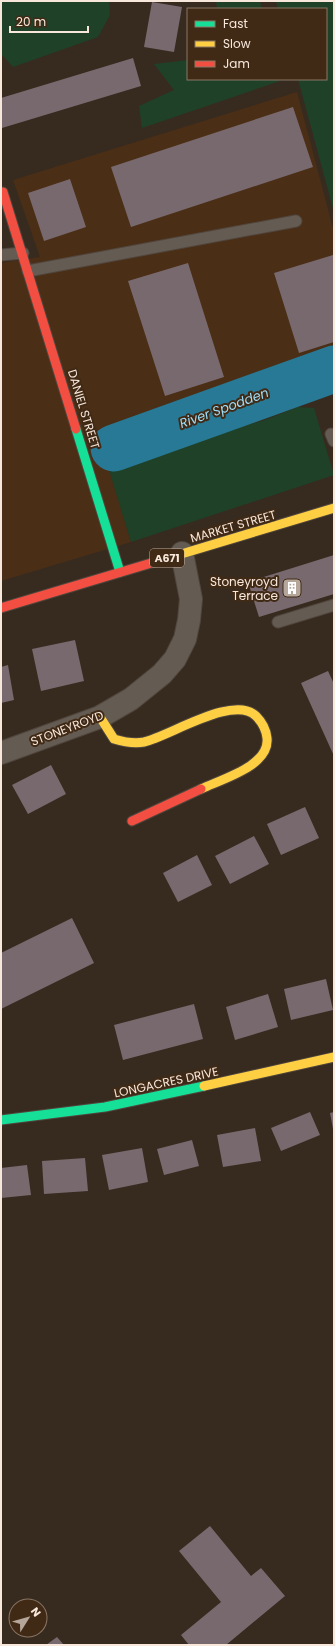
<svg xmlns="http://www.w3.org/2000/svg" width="335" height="1646" font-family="Poppins,sans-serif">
<rect width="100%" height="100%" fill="#372b1f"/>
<!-- built -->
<path fill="#4a2e16" d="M 297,92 L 334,232 L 334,359 L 99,435 L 131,542 L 1,581 L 1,263 L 40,257 L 13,180 Z"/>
<!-- green -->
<path fill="#1f4128" d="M 1,1 L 109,1 L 110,15 L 98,37 L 13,67 L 1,54 Z
M 216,1 L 260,1 L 262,9 L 217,9 Z
M 276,1 L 334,1 L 334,212 L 298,79 L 326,79 L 326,9 L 278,9 Z
M 188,60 L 188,79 L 279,79 L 280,81 L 142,128 L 139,106 L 174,90 L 154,64 Z
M 298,407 L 314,408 L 334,475 L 131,542 L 105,457 L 262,421 Z"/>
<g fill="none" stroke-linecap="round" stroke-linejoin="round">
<!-- river -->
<path stroke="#277996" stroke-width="47" d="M 114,448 L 334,369"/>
</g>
<!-- building -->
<path fill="#78696e" d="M 152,2 L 182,7 L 174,52 L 144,47 Z
M 133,58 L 141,86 L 2,128 L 1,124 L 1,98 Z
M 293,107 L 313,167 L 131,227 L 111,167 Z
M 70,179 L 86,227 L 44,241 L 28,193 Z
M 333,255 L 334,342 L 299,353 L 274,273 Z
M 188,263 L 224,377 L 165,396 L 128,281 Z
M 334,555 L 334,594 L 259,617 L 248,582 Z
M 75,640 L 84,681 L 41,691 L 32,649 Z
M 8,665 L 14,700 L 1,703 L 1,667 Z
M 328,671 L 334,684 L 334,756 L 301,683 Z
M 51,765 L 66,794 L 28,814 L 12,785 Z
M 305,807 L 319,838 L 281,855 L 267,824 Z
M 254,836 L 269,864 L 230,884 L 215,856 Z
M 197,855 L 212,885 L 178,902 L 163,873 Z
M 72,918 L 94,963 L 1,1009 L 1,953 Z
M 326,979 L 333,1010 L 291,1020 L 284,989 Z
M 268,994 L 278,1027 L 235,1040 L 226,1007 Z
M 194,1004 L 203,1039 L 123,1060 L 114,1025 Z
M 310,1112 L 320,1135 L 281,1151 L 271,1128 Z
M 334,1112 L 334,1129 L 333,1129 L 330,1113 Z
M 255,1128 L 261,1161 L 223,1167 L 217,1135 Z
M 192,1140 L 199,1166 L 164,1175 L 157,1149 Z
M 142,1148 L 148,1182 L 109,1190 L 102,1155 Z
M 85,1158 L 88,1191 L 44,1194 L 42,1161 Z
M 27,1165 L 31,1195 L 1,1198 L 1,1168 Z
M 210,1526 L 251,1576 L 261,1568 L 285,1596 L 226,1645 L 189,1645 L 181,1635 L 221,1602 L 179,1551 Z
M 57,1637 L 64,1645 L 46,1645 Z"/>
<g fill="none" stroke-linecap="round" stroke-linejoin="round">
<defs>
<path id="lane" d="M 1,255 L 23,253
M 28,271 L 296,221
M 331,434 L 334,441
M 278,622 L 334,605"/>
<path id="street" d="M 1,753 L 100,717 L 131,699 L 162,674 L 175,659 L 185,639 L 189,620 L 191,599 L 182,553"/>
<path id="fast" d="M 76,429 L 120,572
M 1,1120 L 105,1107 L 204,1086"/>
<path id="slow" d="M 168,558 L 334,508
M 100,717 L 114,739 C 124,742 134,744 144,742 C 170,736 234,694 256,716 C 262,722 266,729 267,738 C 270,766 222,779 201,789
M 204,1086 L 334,1057"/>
<path id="jam" d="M 3,192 L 76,429
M 1,608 L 168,558
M 132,821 L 201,789"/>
</defs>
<!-- lane casing -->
<use href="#lane" stroke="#51463d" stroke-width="13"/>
<!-- street casing -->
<use href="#street" stroke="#51463d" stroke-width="24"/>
<!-- fast casing -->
<use href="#fast" stroke="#51463d" stroke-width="11"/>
<!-- slow casing -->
<use href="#slow" stroke="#51463d" stroke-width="11"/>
<!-- jam casing -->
<use href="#jam" stroke="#51463d" stroke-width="11"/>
<!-- lane -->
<use href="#lane" stroke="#645b52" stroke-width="11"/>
<!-- street -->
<use href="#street" stroke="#645b52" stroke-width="22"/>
<!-- fast -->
<use href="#fast" stroke="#16e098" stroke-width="9"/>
<!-- slow -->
<use href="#slow" stroke="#ffcf43" stroke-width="9"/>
<!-- jam -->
<use href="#jam" stroke="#f24e42" stroke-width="9"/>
</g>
<!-- icons -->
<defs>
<symbol id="building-square" viewBox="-11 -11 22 22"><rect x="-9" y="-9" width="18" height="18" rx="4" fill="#b4a69a" stroke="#412a15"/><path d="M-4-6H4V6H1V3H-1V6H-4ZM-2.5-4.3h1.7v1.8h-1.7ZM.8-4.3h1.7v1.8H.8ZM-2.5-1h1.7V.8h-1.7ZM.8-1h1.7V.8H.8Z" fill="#fff"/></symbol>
</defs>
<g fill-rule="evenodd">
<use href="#building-square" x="281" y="577" width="22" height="22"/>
</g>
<g text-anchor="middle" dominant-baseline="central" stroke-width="4" stroke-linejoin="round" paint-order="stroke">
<!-- shield labels -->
<rect fill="#412a15" stroke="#c1afa0" stroke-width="1" x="150" y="549" width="34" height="18" rx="3"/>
<g font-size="11" font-weight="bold" fill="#f8e8dc">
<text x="167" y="558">A671</text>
</g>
<!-- street labels -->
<g font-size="12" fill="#f8e8dc" stroke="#412a15">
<text transform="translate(84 409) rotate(73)">DANIEL STREET</text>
<text transform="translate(233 526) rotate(-16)">MARKET STREET</text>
<text transform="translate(67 728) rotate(-21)">STONEYROYD</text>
<text transform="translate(166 1082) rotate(-12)">LONGACRES DRIVE</text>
</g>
<!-- poi labels -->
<g font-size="12" fill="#f8e8dc" stroke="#412a15" text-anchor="end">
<text x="278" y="581">Stoneyroyd<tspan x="278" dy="14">Terrace</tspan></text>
</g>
<!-- water labels -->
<g font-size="13" font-style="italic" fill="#9dddf9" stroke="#412a15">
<text transform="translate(224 408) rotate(-20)">River Spodden</text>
</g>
</g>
<!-- border -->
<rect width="335" height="1646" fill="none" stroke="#f8e8dc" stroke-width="4"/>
<!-- legend -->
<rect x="187" y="8" width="140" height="72" fill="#412a15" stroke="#8a7665"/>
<rect x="195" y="21" width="20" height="6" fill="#16e098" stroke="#8a7665"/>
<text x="223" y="28" font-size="12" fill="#f8e8dc">Fast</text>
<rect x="195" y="41" width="20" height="6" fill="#ffcf43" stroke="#8a7665"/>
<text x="223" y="48" font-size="12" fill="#f8e8dc">Slow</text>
<rect x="195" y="61" width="20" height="6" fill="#f24e42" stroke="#8a7665"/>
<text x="223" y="68" font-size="12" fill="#f8e8dc">Jam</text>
<!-- north arrow -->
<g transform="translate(28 1618) rotate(53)"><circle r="19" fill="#412a15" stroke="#8a7665"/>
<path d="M0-3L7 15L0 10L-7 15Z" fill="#b4a69a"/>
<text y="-6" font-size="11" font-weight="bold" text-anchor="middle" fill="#f8e8dc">N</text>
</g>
<!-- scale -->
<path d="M10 26v6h78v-6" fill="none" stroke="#f8e8dc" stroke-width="2"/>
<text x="16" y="26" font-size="12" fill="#f8e8dc" stroke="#412a15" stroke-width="3" paint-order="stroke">20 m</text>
</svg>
